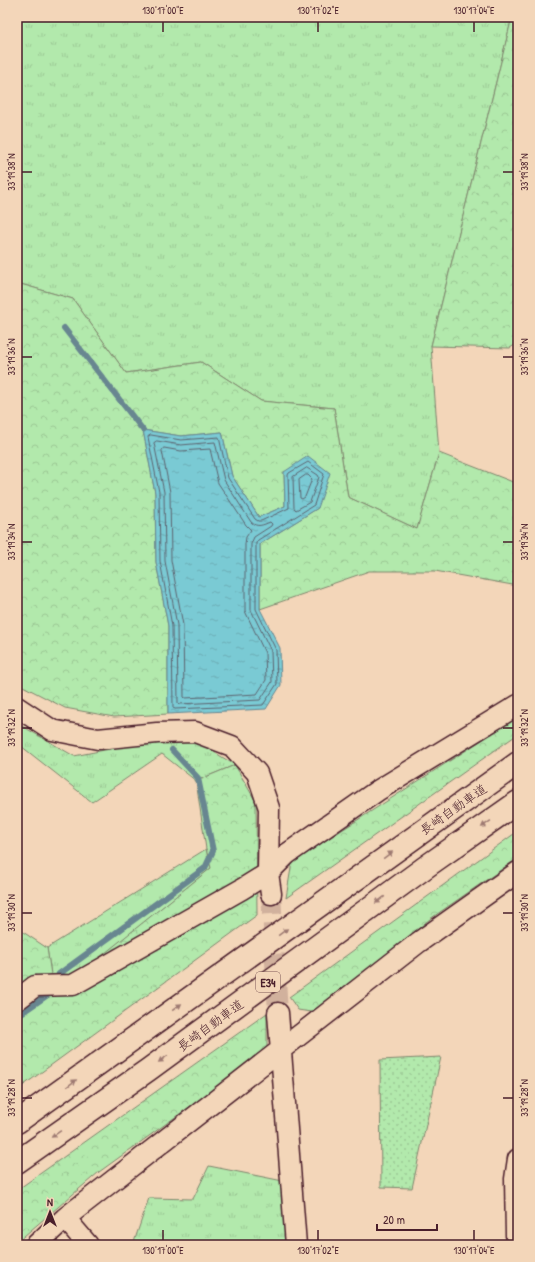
<svg xmlns="http://www.w3.org/2000/svg" width="535" height="1262" font-family="'Patrick Hand','Klee One',sans-serif">
<defs>
<pattern id="grass-tufts" width="24" height="20" patternUnits="userSpaceOnUse"><rect width="24" height="20" fill="#b2e9ac"/><path d="M3 7l-1-3M5 7V3M7 7l1-3M15 17l-1-3M17 17v-4M19 17l1-3" fill="none" stroke="#9bc794"/></pattern>
<pattern id="forest-crowns" width="20" height="18" patternUnits="userSpaceOnUse"><rect width="20" height="18" fill="#b2e9ac"/><path d="M2 6a3 3 0 1 1 6 0M12 15a3 3 0 1 1 6 0" fill="none" stroke="#9bc794"/></pattern>
<pattern id="garden-dots" width="8" height="8" patternUnits="userSpaceOnUse"><rect width="8" height="8" fill="#b2e9ac"/><path d="M2 2h.1M6 6h.1" fill="none" stroke="#9bc794" stroke-width="1.8" stroke-linecap="round"/></pattern>
<pattern id="water-ripples" width="26" height="14" patternUnits="userSpaceOnUse"><rect width="26" height="14" fill="#7acad4"/><path d="M2 4q2-2 4 0t4 0M15 11q2-2 4 0t4 0" fill="none" stroke="#6badb6"/></pattern>
</defs>
<rect width="100%" height="100%" fill="#f3d6b9"/>
<filter id="ink" filterUnits="userSpaceOnUse"><feTurbulence type="fractalNoise" baseFrequency=".025" numOctaves="2"/><feDisplacementMap in="SourceGraphic" scale="8" xChannelSelector="R" yChannelSelector="G"/><feConvolveMatrix kernelMatrix="1 2 1 2 8 2 1 2 1" color-interpolation-filters="sRGB"/></filter>
<g filter="url(#ink)">
<!-- grass -->
<path fill="url(#grass-tufts)" stroke="#7e846c" d="M 17,17 L 512,17 L 431,346 L 439,453 L 417,529 L 348,497 L 334,408 L 261,401 L 201,362 L 126,373 L 73,299 L 17,283 Z
M 22,726 L 74,756 L 166,738 L 201,744 L 235,765 L 196,781 L 162,754 L 92,802 L 21,746 Z
M 206,849 L 211,868 L 54,995 L 47,948 Z
M 209,1166 L 283,1181 L 287,1245 L 133,1245 L 149,1198 L 193,1199 Z"/>
<!-- forest -->
<path fill="url(#forest-crowns)" stroke="#7e846c" d="M 512,17 L 518,17 L 518,343 L 510,348 L 431,346 Z
M 17,283 L 73,299 L 126,373 L 201,362 L 261,401 L 334,408 L 348,497 L 417,529 L 439,453 L 518,484 L 518,586 L 435,571 L 369,571 L 260,609 L 260,544 L 318,508 L 284,472 L 285,506 L 259,517 L 232,476 L 222,432 L 181,436 L 143,430 L 155,493 L 156,562 L 168,626 L 168,714 L 114,717 L 65,708 L 17,683 Z
M 518,717 L 518,734 L 286,898 L 292,862 Z
M 235,765 L 256,802 L 257,915 L 17,1090 L 17,928 L 47,948 L 54,994 L 211,868 L 206,849 L 196,781 Z
M 518,831 L 518,858 L 430,919 L 317,1013 L 298,1010 L 289,997 Z
M 267,1013 L 267,1051 L 99,1172 L 17,1242 L 17,1190 Z"/>
<!-- garden -->
<path fill="url(#garden-dots)" stroke="#7e846c" d="M 441,1057 L 412,1188 L 381,1187 L 380,1060 Z"/>
<!-- water -->
<path fill="url(#water-ripples)" stroke="#678690" d="M 143,430 L 181,436 L 222,432 L 232,476 L 259,517 L 285,506 L 284,472 L 308,456 L 330,473 L 318,508 L 260,544 L 260,609 L 280,648 L 281,685 L 266,709 L 168,714 L 168,626 L 156,562 L 155,493 Z"/>
<g fill="none" stroke-linecap="round" stroke-linejoin="round">
<!-- shore -->
<path stroke="#5d636f" stroke-width="1" d="M 151,435 L 181,440 L 219,437 L 228,478 L 255,519 L 258,521 L 261,521 L 289,508 L 288,475 L 289,473 L 308,462 L 324,474 L 314,505 L 258,540 L 256,543 L 256,609 L 276,650 L 277,684 L 263,705 L 175,709 L 173,708 L 172,626 L 160,561 L 159,492 L 148,437 Z
M 157,441 L 181,445 L 215,442 L 224,480 L 251,522 C 257,528 263,525 270,522 L 272,524 L 271,526 L 254,537 L 251,544 L 251,610 L 271,651 L 272,682 L 260,700 L 179,704 L 178,703 L 177,625 L 165,561 L 164,492 L 154,443 Z
M 164,448 L 181,451 L 210,449 L 218,483 L 246,525 L 251,530 L 246,537 L 245,544 L 245,611 L 265,653 L 266,680 L 257,694 L 185,698 L 184,697 L 183,625 L 171,560 L 170,492 L 162,451 Z
M 307,468 L 318,475 L 319,477 L 310,502 L 296,510 L 294,508 L 293,477 Z
M 306,475 L 308,475 L 312,479 L 305,497 L 302,499 L 300,498 L 299,480 Z"/>
<!-- stream -->
<path stroke="#678690" stroke-width="6" d="M 64,328 L 143,430
M 59,974 L 205,868 L 213,851 L 198,778 L 172,750
M 17,1016 L 49,994"/>
<!-- minor-tunnel -->
<path stroke="#d1b19d" stroke-width="20" stroke-dasharray="20 10" stroke-linecap="butt" d="M 271,894 L 278,1013"/>
<defs>
<path id="minor" d="M 17,707 L 52,730 L 98,739 L 157,733 L 195,732 L 232,746 L 257,773 L 269,808 L 268,873 L 271,894
M 17,1000 L 35,986 L 73,985 L 242,889 L 268,873 L 287,854 L 377,791 L 518,705
M 278,1013 L 296,1245
M 518,1159 L 515,1179 L 516,1235 L 518,1243
M 65,1218 L 88,1245
M 36,1245 L 65,1218 L 419,942 L 518,872"/>
<path id="highway" d="M 17,1122 L 518,763
M 17,1162 L 148,1070 L 427,866 L 518,802"/>
</defs>
<!-- minor casing -->
<use href="#minor" stroke="#4a1f2b" stroke-width="23"/>
<!-- highway casing -->
<use href="#highway" stroke="#4a1f2b" stroke-width="25"/>
<!-- minor -->
<use href="#minor" stroke="#f3d6b9" stroke-width="20"/>
<!-- highway -->
<use href="#highway" stroke="#f3d6b9" stroke-width="22"/>
</g>
<!-- one-way arrows -->
<defs><path id="oneway-solid" d="M-6-.8H1V-3.2L6.5 0L1 3.2V.8H-6Z"/></defs>
<g fill="#9e7a72">
<use href="#oneway-solid" transform="translate(486 824) rotate(145)"/>
<use href="#oneway-solid" transform="translate(388 855) rotate(-36)"/>
<use href="#oneway-solid" transform="translate(380 900) rotate(144)"/>
<use href="#oneway-solid" transform="translate(283 932) rotate(-36)"/>
<use href="#oneway-solid" transform="translate(177 1007) rotate(-36)"/>
<use href="#oneway-solid" transform="translate(163 1059) rotate(144)"/>
<use href="#oneway-solid" transform="translate(72 1083) rotate(-36)"/>
<use href="#oneway-solid" transform="translate(56 1134) rotate(145)"/>
</g>
</g>
<!-- ticks -->
<path fill="none" stroke="#4a1f2b" stroke-width="1.5" d="M 163,22 L 163,32M 318,22 L 318,32M 474,22 L 474,32M 22,172 L 32,172M 503,172 L 513,172M 22,357 L 32,357M 503,357 L 513,357M 22,542 L 32,542M 503,542 L 513,542M 22,728 L 32,728M 503,728 L 513,728M 22,913 L 32,913M 503,913 L 513,913M 22,1098 L 32,1098M 503,1098 L 513,1098M 163,1230 L 163,1240M 318,1230 L 318,1240M 474,1230 L 474,1240"/>
<g text-anchor="middle" dominant-baseline="central" stroke-width="3.5" stroke-linejoin="round" paint-order="stroke">
<!-- shield labels -->
<rect fill="#f3d6b9" stroke="#7d5656" stroke-width="1" x="256" y="972" width="24" height="20" rx="3"/>
<g font-size="12" font-weight="bold" fill="#4a1f2b">
<text x="268" y="982">E34</text>
</g>
<!-- street labels -->
<g font-size="13" fill="#4a1f2b" stroke="#f3d6b9">
<text transform="translate(453 809) rotate(-35)">長崎自動車道</text>
<text transform="translate(210 1025) rotate(-36)">長崎自動車道</text>
</g>
</g>
<!-- margin -->
<rect width="535" height="1262" fill="none" stroke="#f3d6b9" stroke-width="44"/>
<!-- north arrow -->
<g transform="translate(50 1212)" stroke="#f3d6b9" stroke-width="3" paint-order="stroke">
<path d="M0-3L7 15L0 10L-7 15Z" fill="#4a1f2b"/>
<text y="-6" font-size="11" font-weight="bold" text-anchor="middle" fill="#4a1f2b">N</text>
</g>
<!-- scale -->
<path d="M377 1224v6h60v-6" fill="none" stroke="#4a1f2b" stroke-width="2"/>
<text x="383" y="1224" font-size="12" fill="#4a1f2b" stroke="#f3d6b9" stroke-width="3" paint-order="stroke">20 m</text>
<rect x="22" y="22" width="491" height="1218" fill="none" stroke="#4a1f2b" stroke-width="1.5"/>
<g font-size="10" text-anchor="middle" fill="#4a1f2b">
<text x="163" y="14">130°17'00"E</text>
<text x="318" y="14">130°17'02"E</text>
<text x="474" y="14">130°17'04"E</text>
<text transform="translate(11 172) rotate(-90)" y="4">33°19'38"N</text>
<text transform="translate(524 172) rotate(-90)" y="4">33°19'38"N</text>
<text transform="translate(11 357) rotate(-90)" y="4">33°19'36"N</text>
<text transform="translate(524 357) rotate(-90)" y="4">33°19'36"N</text>
<text transform="translate(11 542) rotate(-90)" y="4">33°19'34"N</text>
<text transform="translate(524 542) rotate(-90)" y="4">33°19'34"N</text>
<text transform="translate(11 728) rotate(-90)" y="4">33°19'32"N</text>
<text transform="translate(524 728) rotate(-90)" y="4">33°19'32"N</text>
<text transform="translate(11 913) rotate(-90)" y="4">33°19'30"N</text>
<text transform="translate(524 913) rotate(-90)" y="4">33°19'30"N</text>
<text transform="translate(11 1098) rotate(-90)" y="4">33°19'28"N</text>
<text transform="translate(524 1098) rotate(-90)" y="4">33°19'28"N</text>
<text x="163" y="1254">130°17'00"E</text>
<text x="318" y="1254">130°17'02"E</text>
<text x="474" y="1254">130°17'04"E</text>
</g>
</svg>
